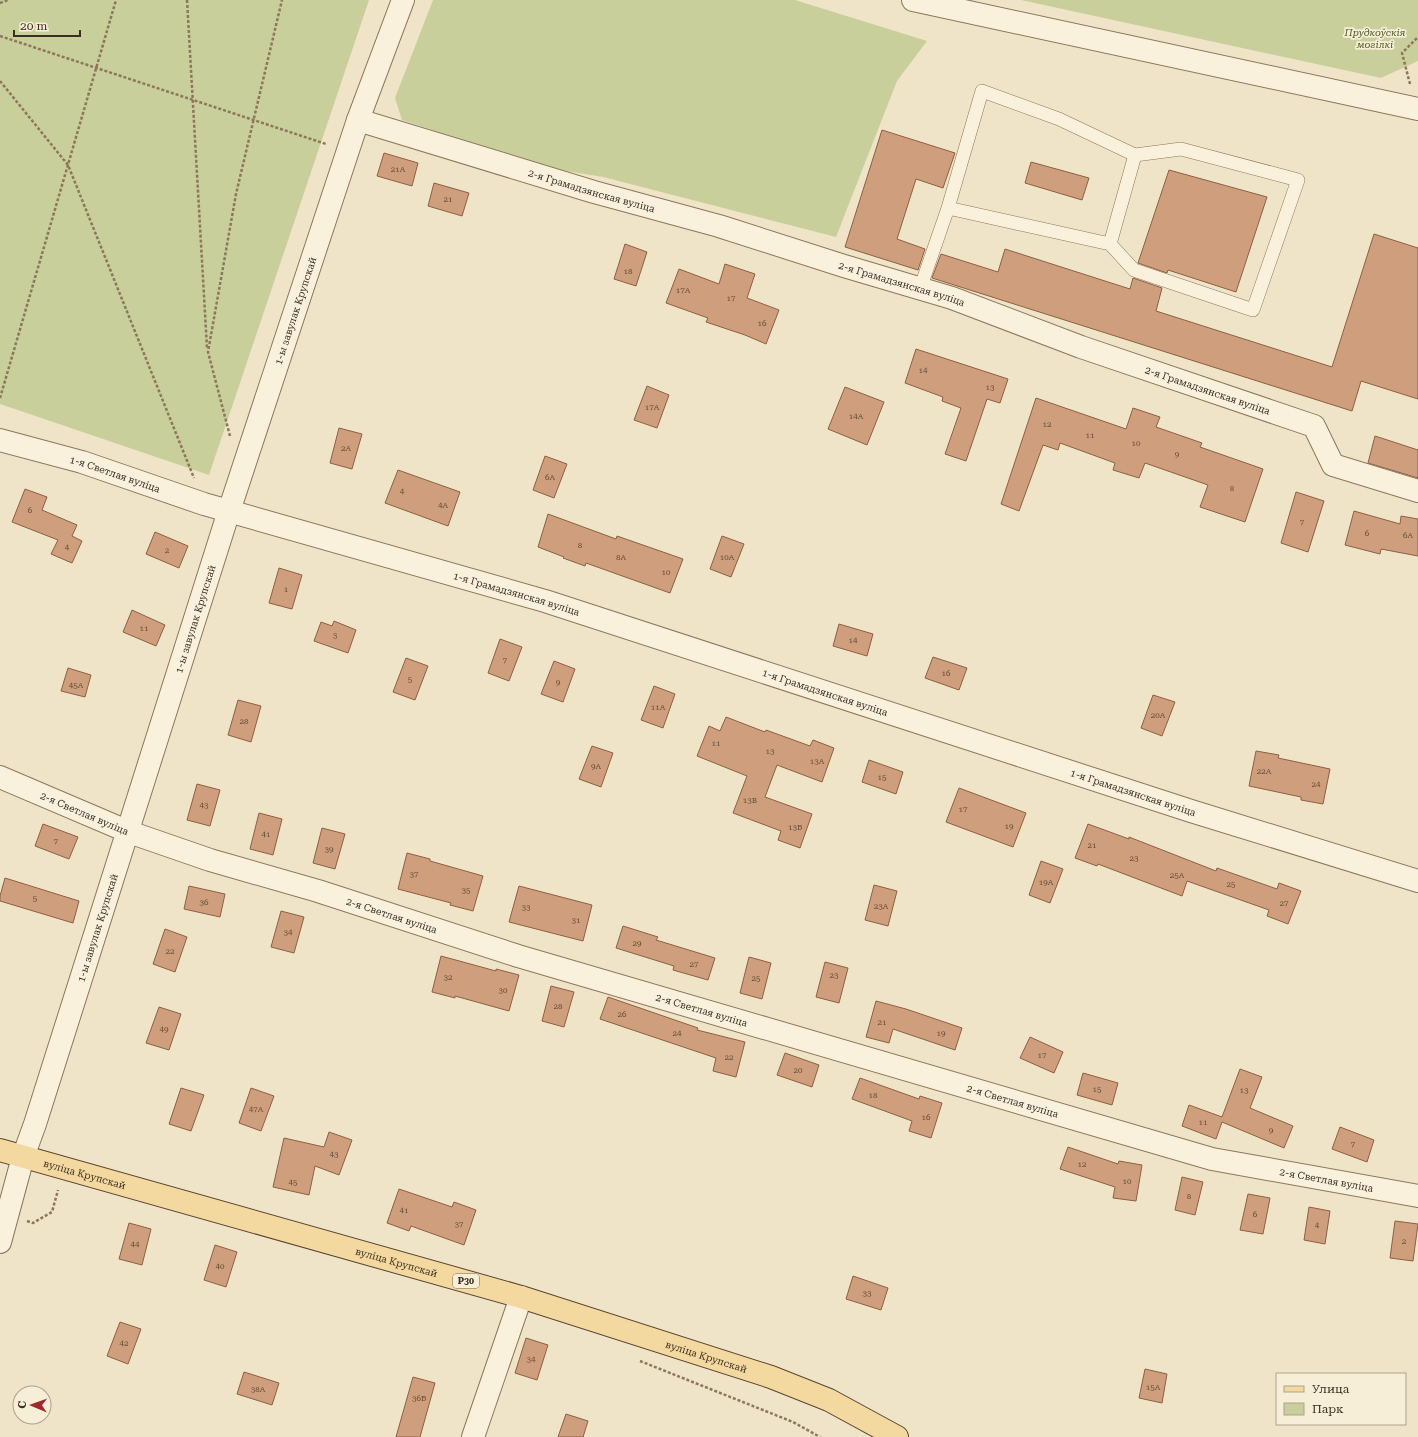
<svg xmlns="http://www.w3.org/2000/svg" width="1418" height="1437" font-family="'Roboto Serif',serif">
<rect width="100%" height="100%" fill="#f0e4c8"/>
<!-- green -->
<path fill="#c9cf9b" d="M 0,0 L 369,0 L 209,475 L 0,404 Z
M 433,0 L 795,0 L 927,41 L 897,81 L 836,237 L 603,177 L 548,168 L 402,120 L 395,98 Z
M 1021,0 L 1418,0 L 1418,61 L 1381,78 Z"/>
<!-- building -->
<path fill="#cf9f7d" stroke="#8d5f41" d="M 882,130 L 955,153 L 943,188 L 916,179 L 897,239 L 925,249 L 918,270 L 845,247 Z
M 384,153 L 418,163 L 412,186 L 377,176 Z
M 1031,162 L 1089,178 L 1082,200 L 1025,183 Z
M 1169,170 L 1267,197 L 1236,292 L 1168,270 L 1167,273 L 1138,263 Z
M 434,183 L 469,193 L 462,216 L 428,206 Z
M 1374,234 L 1418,248 L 1418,399 L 1361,381 L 1352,411 L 932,278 L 941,254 L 998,272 L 1005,249 L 1130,289 L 1133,278 L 1162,288 L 1156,311 L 1332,367 Z
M 625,244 L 647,252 L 636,286 L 614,279 Z
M 725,264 L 755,274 L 747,298 L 779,310 L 766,344 L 745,335 L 706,322 L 708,318 L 666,303 L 679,269 L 719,284 Z
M 916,349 L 1008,379 L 1000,403 L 987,399 L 966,461 L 945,454 L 961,408 L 942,401 L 943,397 L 905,383 Z
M 647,386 L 669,395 L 657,428 L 634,420 Z
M 845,387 L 884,402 L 867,445 L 828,429 Z
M 1036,398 L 1126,429 L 1133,408 L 1160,417 L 1156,427 L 1202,443 L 1200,447 L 1263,469 L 1245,522 L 1200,507 L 1208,485 L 1145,463 L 1139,478 L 1113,470 L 1115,463 L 1060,443 L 1058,450 L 1043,445 L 1019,511 L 1001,504 Z
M 339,428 L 362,434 L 352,469 L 330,463 Z
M 1375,436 L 1418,450 L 1418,478 L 1368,463 Z
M 545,456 L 567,464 L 554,498 L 533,490 Z
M 398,470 L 460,492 L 448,526 L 385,503 Z
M 25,489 L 47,497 L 42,510 L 77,525 L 72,536 L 82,541 L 72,563 L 51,554 L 58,540 L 12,522 Z
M 1296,492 L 1324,501 L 1308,552 L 1281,543 Z
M 1354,511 L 1400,524 L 1401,516 L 1418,519 L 1418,556 L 1381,549 L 1380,554 L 1345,545 Z
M 548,514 L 616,539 L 617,536 L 683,559 L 670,593 L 586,563 L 585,566 L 563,558 L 564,557 L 538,547 Z
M 155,532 L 188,546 L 179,568 L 146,554 Z
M 722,536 L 744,544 L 731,577 L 710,569 Z
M 279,568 L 302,575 L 292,609 L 269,603 Z
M 132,610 L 165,625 L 156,646 L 123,632 Z
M 334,621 L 356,630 L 348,653 L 314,641 L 321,622 L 332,626 Z
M 839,624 L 873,634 L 867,656 L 833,646 Z
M 500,639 L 522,647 L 509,681 L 488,673 Z
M 933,657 L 967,668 L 959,690 L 925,678 Z
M 406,658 L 428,666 L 415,700 L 393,692 Z
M 554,661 L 575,669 L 563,702 L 541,694 Z
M 68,668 L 91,675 L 85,697 L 61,691 Z
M 654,686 L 675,694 L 663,728 L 641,720 Z
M 1153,695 L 1175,702 L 1162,736 L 1141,728 Z
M 238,700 L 261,706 L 251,742 L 228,735 Z
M 726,717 L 765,732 L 766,730 L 810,746 L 813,740 L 834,748 L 822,782 L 777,765 L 765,797 L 812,814 L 800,848 L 778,840 L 781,831 L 733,813 L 747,776 L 697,756 L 709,726 L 720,731 Z
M 592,746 L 613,753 L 601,787 L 579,779 Z
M 1256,751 L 1279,755 L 1278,758 L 1330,769 L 1323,804 L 1301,800 L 1301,797 L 1249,786 Z
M 869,760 L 903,772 L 896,794 L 862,782 Z
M 197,784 L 220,790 L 210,826 L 187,820 Z
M 959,788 L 1026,813 L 1013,847 L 946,822 Z
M 259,813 L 282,819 L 273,855 L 250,849 Z
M 43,824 L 78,837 L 69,859 L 35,846 Z
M 1088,824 L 1129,839 L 1129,837 L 1216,871 L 1217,868 L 1277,889 L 1279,883 L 1301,891 L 1288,924 L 1267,916 L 1269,910 L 1187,881 L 1182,896 L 1098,864 L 1097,866 L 1075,858 Z
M 322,828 L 345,834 L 335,869 L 313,863 Z
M 407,853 L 430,859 L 430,861 L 483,876 L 473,911 L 450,905 L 451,903 L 398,889 Z
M 1041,861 L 1063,869 L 1050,903 L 1029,895 Z
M 5,878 L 79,901 L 73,923 L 0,901 L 0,896 Z
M 874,885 L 897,891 L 888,926 L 865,920 Z
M 189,886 L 225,894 L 220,917 L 184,909 Z
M 519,886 L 592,905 L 583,941 L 509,922 Z
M 281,911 L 304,917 L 294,953 L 271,947 Z
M 623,926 L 658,937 L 656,940 L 715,958 L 708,980 L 673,970 L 674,966 L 616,948 Z
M 165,929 L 187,937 L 175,972 L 153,964 Z
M 441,956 L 496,971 L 496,969 L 519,975 L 509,1011 L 455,996 L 455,998 L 432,992 Z
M 749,957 L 771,963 L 762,999 L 740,993 Z
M 825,962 L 848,968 L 839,1003 L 816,997 Z
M 551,986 L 574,992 L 564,1027 L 542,1021 Z
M 608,997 L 698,1028 L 697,1030 L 745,1042 L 736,1077 L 713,1071 L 716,1058 L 600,1019 Z
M 876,1001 L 906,1009 L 962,1028 L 955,1050 L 893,1029 L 889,1043 L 866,1037 Z
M 159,1007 L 181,1014 L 169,1050 L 146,1043 Z
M 1030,1037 L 1063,1052 L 1054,1073 L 1020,1058 Z
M 785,1053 L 819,1065 L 812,1087 L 777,1075 Z
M 1240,1069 L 1262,1077 L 1250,1108 L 1293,1126 L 1284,1148 L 1222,1122 L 1216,1139 L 1182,1126 L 1189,1105 L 1222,1117 Z
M 1083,1073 L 1118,1083 L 1112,1105 L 1077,1095 Z
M 860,1078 L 919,1099 L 920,1096 L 942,1103 L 931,1138 L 909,1131 L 912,1121 L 852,1099 Z
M 181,1088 L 204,1095 L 191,1131 L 169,1124 Z
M 251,1088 L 274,1096 L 261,1131 L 239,1123 Z
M 1340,1127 L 1374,1140 L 1367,1162 L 1332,1149 Z
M 329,1132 L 352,1140 L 339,1175 L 315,1166 L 309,1195 L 273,1187 L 284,1138 L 324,1147 Z
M 1068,1147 L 1118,1164 L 1119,1161 L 1142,1165 L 1136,1201 L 1113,1198 L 1115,1187 L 1060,1169 Z
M 1182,1177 L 1203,1182 L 1195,1215 L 1175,1210 Z
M 399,1189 L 452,1207 L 454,1202 L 476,1210 L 464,1245 L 411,1226 L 409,1231 L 387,1223 Z
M 1248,1194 L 1270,1198 L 1263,1234 L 1240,1230 Z
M 1309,1207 L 1330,1211 L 1325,1244 L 1304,1240 Z
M 1395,1221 L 1418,1224 L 1413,1261 L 1390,1258 Z
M 129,1223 L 151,1229 L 142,1265 L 119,1259 Z
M 215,1245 L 237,1252 L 226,1287 L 204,1280 Z
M 853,1276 L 888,1288 L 881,1310 L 846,1299 Z
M 120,1322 L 141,1329 L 128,1364 L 107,1356 Z
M 526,1338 L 548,1345 L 537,1380 L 515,1373 Z
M 1145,1369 L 1167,1374 L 1162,1403 L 1139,1398 Z
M 244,1372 L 279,1383 L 272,1405 L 237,1394 Z
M 413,1377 L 435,1383 L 420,1437 L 396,1437 Z
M 566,1414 L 588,1421 L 583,1437 L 558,1437 Z"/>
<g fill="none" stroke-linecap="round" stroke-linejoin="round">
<defs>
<path id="service" d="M 1110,244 L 1135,155
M 920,289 L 948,208 L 1110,244 L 1134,270 L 1253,310 L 1298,180 L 1181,149 L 1135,155 L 1059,119 L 982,91 L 948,208"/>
<g id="minor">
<path d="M 913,0 L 1418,109"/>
<path id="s1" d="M 358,120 L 594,192 L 719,226 L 844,266 L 952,298 L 1081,347 L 1314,426 L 1333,465 L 1418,491"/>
<path id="s2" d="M 0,440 L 82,462 L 204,504 L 545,601 L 1191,811 L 1418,881"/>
<path id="s3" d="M 0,777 L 129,832 L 210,860 L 318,891 L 518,956 L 1212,1159 L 1418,1196"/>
<path id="s4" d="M 0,1242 L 23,1157 L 35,1124 L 229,511 L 358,120 L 403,0"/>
<path d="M 473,1437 L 521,1297"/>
</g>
<g id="primary">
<path id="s5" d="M 0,1150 L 521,1297 L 771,1377 L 829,1400 L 897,1437"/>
</g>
</defs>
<!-- service casing -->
<use href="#service" stroke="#8d765c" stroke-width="14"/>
<!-- minor casing -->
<use href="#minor" stroke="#8d765c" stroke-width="24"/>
<!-- primary casing -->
<use href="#primary" stroke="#5b4430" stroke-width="24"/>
<!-- path -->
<path stroke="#8d765c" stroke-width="2.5" stroke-dasharray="3 2" stroke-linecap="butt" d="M 187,0 L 207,348
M 0,3 L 8,0
M 0,36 L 326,144
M 0,81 L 68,165 L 194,478
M 1410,84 L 1402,53 L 1418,37
M 0,398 L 116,0
M 230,436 L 208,352 L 236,194 L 282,0
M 27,1221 L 33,1223 L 52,1212 L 58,1190
M 640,1361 L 793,1422 L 820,1437"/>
<!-- service -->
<use href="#service" stroke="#faf1dc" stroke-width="13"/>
<!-- minor -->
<use href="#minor" stroke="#faf1dc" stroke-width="22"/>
<!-- primary -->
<use href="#primary" stroke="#f3d9a0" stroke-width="22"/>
</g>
<g text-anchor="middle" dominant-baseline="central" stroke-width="3.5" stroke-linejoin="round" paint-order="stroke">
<!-- number labels -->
<g font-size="8" fill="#624a37">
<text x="398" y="169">21A</text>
<text x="448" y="199">21</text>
<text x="628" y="271">18</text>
<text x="683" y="290">17А</text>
<text x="731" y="298">17</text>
<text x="762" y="323">16</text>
<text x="923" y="370">14</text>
<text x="990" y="387">13</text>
<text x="652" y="407">17А</text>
<text x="856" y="416">14А</text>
<text x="1047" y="424">12</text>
<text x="1090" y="435">11</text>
<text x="1136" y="443">10</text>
<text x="346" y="448">2А</text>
<text x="1177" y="454">9</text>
<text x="550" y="477">6А</text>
<text x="1232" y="488">8</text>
<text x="402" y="491">4</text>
<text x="443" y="505">4А</text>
<text x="30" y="510">6</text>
<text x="1302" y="522">7</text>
<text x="1367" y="533">6</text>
<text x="1408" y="535">6A</text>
<text x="580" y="545">8</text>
<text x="67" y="547">4</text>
<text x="167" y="550">2</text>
<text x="621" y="557">8А</text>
<text x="727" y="557">10А</text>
<text x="666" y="572">10</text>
<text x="286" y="589">1</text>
<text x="144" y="628">11</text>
<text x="335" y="635">3</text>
<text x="853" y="640">14</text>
<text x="505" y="660">7</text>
<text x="946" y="673">16</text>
<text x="410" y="679">5</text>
<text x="558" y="682">9</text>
<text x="76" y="685">45А</text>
<text x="658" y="707">11А</text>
<text x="1158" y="715">20А</text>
<text x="244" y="721">28</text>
<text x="716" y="743">11</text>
<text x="770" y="751">13</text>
<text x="817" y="761">13А</text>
<text x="596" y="766">9А</text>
<text x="1264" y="771">22А</text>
<text x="882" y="777">15</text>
<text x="1316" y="784">24</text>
<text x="750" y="800">13В</text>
<text x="204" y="805">43</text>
<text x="963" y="809">17</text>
<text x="1009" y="826">19</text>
<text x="795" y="827">13Б</text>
<text x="266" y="834">41</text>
<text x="56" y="841">7</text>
<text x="1092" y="845">21</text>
<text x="329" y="849">39</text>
<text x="1134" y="858">23</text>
<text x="414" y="874">37</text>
<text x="1177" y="875">25А</text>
<text x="1046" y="882">19А</text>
<text x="1231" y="884">25</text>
<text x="466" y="890">35</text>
<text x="35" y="898">5</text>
<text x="204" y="902">36</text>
<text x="1284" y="903">27</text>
<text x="881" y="906">23А</text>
<text x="526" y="907">33</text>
<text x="576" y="920">31</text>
<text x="288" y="932">34</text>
<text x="637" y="943">29</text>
<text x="170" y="951">22</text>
<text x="694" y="964">27</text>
<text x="834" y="975">23</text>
<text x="448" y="977">32</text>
<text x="756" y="978">25</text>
<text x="503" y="990">30</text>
<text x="558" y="1006">28</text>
<text x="622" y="1014">26</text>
<text x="882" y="1022">21</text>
<text x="164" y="1029">49</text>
<text x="677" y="1033">24</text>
<text x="941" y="1033">19</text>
<text x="1042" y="1055">17</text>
<text x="729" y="1057">22</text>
<text x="798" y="1070">20</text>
<text x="1097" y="1089">15</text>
<text x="1244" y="1090">13</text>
<text x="873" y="1095">18</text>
<text x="256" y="1109">47А</text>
<text x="926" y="1117">16</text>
<text x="1203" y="1122">11</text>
<text x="1271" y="1130">9</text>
<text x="1353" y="1144">7</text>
<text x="334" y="1154">43</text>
<text x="1082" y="1164">12</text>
<text x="1127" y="1181">10</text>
<text x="293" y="1182">45</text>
<text x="1189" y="1196">8</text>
<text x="404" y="1210">41</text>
<text x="1255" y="1214">6</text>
<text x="459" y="1224">37</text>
<text x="1317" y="1225">4</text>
<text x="1404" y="1241">2</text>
<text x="135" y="1244">44</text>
<text x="220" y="1266">40</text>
<text x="867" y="1293">33</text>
<text x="124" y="1343">42</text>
<text x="531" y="1359">34</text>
<text x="1153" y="1387">15А</text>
<text x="258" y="1389">38А</text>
<text x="419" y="1398">36Б</text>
</g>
<!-- shield labels -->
<rect fill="#f7eed8" stroke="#756857" stroke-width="1" x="453" y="1274" width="26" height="14" rx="3"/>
<g font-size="9" font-weight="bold" fill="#3d2e20">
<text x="466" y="1281">Р30</text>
</g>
<!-- park labels -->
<g font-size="10" font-style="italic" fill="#4d5a26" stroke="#f7eed8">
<text x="1375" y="32">Прудкоўскія<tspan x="1375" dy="12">могілкі</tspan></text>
</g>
<!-- street labels -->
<g font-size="10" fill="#3d2e20" stroke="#f7eed8">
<text stroke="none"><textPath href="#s1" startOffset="244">2-я Грамадзянская вуліца</textPath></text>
<text stroke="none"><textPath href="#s1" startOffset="568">2-я Грамадзянская вуліца</textPath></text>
<text stroke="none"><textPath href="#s4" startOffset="977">1-ы завулак Крупскай</textPath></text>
<text stroke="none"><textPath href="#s1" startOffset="892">2-я Грамадзянская вуліца</textPath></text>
<text stroke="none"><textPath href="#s2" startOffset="120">1-я Светлая вуліца</textPath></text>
<text stroke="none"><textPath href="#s2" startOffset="539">1-я Грамадзянская вуліца</textPath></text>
<text stroke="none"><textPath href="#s4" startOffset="653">1-ы завулак Крупскай</textPath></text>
<text stroke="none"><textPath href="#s2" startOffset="863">1-я Грамадзянская вуліца</textPath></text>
<text stroke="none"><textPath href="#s2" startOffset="1187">1-я Грамадзянская вуліца</textPath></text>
<text stroke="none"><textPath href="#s3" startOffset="92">2-я Светлая вуліца</textPath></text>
<text stroke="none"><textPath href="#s3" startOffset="416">2-я Светлая вуліца</textPath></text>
<text stroke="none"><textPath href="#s4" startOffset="329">1-ы завулак Крупскай</textPath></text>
<text stroke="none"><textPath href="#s3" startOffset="740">2-я Светлая вуліца</textPath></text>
<text stroke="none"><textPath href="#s3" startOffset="1064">2-я Светлая вуліца</textPath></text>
<text stroke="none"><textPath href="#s5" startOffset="88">вуліца Крупскай</textPath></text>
<text stroke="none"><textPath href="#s3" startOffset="1388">2-я Светлая вуліца</textPath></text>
<text stroke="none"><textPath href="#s5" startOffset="412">вуліца Крупскай</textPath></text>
<text stroke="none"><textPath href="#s5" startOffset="736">вуліца Крупскай</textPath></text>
</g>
</g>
<!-- legend -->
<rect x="1276" y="1373" width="130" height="52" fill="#f7eed8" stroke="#ada18e"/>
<rect x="1284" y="1386" width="20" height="6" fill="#f3d9a0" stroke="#ada18e"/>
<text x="1312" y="1393" font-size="12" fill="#3d2e20">Улица</text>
<rect x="1284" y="1403" width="20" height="12" fill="#c9cf9b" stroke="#ada18e"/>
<text x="1312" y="1413" font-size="12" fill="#3d2e20">Парк</text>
<!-- north arrow -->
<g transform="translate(32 1405) rotate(272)"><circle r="19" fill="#f7eed8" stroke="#ada18e"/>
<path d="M0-3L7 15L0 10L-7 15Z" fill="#9e2a2b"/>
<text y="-6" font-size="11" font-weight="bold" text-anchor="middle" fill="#3d2e20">С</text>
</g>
<!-- scale -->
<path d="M14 30v6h66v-6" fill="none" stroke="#3d2e20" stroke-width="2"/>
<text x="20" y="30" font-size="12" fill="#3d2e20" stroke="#f7eed8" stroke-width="3" paint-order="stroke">20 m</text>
</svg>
